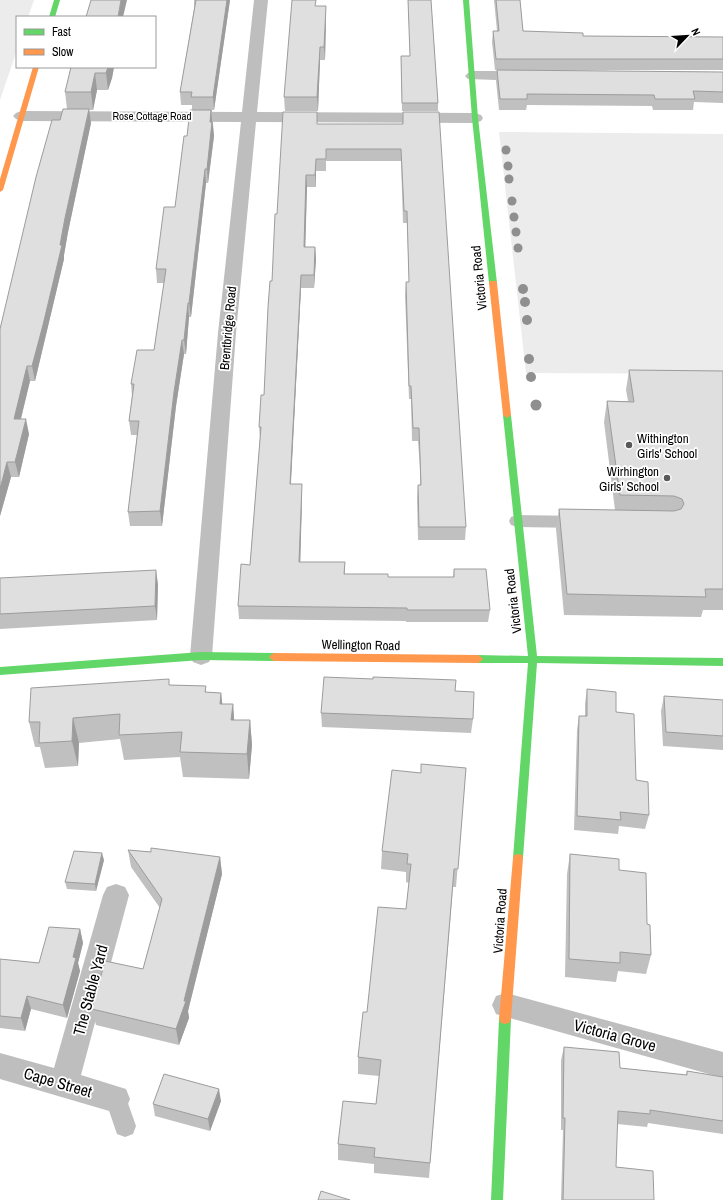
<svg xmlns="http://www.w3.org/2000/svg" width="723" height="1200" font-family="'Archivo Narrow',sans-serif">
<rect width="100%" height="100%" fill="#fff"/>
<!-- green -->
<path fill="#ececec" d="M 0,0 L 34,0 L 28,17 L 17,17 L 17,50 L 0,100 Z
M 499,132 L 723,134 L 723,374 L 526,373 Z"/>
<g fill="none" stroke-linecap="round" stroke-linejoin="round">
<!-- lane -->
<path fill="#bebebe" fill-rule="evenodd" d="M 517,515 L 581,516 L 587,518 L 589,522 L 587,526 L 581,528 L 517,527 L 511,525 L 509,521 L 511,517 Z
M 116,1088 L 124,1092 L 136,1126 L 133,1134 L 125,1137 L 117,1134 L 105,1099 L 108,1092 Z"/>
<!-- street -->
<path fill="#bebebe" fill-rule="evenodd" d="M 254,0 L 268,0 L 257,112 L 475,113 L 481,115 L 483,118 L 481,121 L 475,123 L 256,122 L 236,333 L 212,656 L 209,662 L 201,665 L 193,662 L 190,656 L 218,333 L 241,122 L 21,121 L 16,119 L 13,116 L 16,113 L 21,111 L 242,112 Z
M 473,71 L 526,71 L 531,73 L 534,76 L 531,79 L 526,81 L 468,79 L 465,76 L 468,73 Z
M 116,884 L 125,887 L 129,895 L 81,1075 L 126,1089 L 130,1099 L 126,1109 L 116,1113 L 0,1079 L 0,1053 L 54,1068 L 103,895 L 107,887 Z
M 506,993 L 723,1052 L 723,1078 L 496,1014 L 492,1005 L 496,996 Z"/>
<!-- fast -->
<path fill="#63d668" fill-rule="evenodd" d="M 54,0 L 60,0 L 55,17 L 49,17 Z
M 463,0 L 469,0 L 478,118 L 497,283 L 493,285 L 489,283 L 472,118 Z
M 507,412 L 511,415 L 537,656 L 723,658 L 723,666 L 537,663 L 523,858 L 522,861 L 518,862 L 514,861 L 513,858 L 528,663 L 478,663 L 475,661 L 473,659 L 475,657 L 478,655 L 528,656 L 503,415 Z
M 201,652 L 274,653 L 277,655 L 279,657 L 277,659 L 274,661 L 201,660 L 0,675 L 0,667 Z
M 505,1014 L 509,1015 L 511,1019 L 503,1200 L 491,1200 L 499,1019 L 501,1015 Z"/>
<!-- slow -->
<path fill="#ff974d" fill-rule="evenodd" d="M 33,67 L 39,67 L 3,190 L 0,192 L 0,179 Z
M 490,281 L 496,281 L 497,283 L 511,415 L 507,418 L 503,415 L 489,283 Z
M 274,653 L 478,655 L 481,657 L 483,659 L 481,661 L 478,663 L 274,661 L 271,659 L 269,657 L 271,655 Z
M 518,854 L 522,855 L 523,858 L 511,1019 L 509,1023 L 505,1024 L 501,1023 L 499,1019 L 513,858 L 514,855 Z"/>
</g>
<!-- trees -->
<g fill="#8f8f8f">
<circle cx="506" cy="150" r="4.5"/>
<circle cx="508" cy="166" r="4.5"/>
<circle cx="509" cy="179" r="4.5"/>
<circle cx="512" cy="201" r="4.5"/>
<circle cx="514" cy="217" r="4.5"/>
<circle cx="516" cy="232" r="4.5"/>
<circle cx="518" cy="248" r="4.5"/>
<circle cx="523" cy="289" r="5"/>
<circle cx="525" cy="302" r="5"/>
<circle cx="527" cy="320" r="5"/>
<circle cx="529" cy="359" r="5"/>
<circle cx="531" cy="377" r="5"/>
<circle cx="536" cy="405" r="5.5"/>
</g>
<!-- wall -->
<path fill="#c0c0c0" d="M 194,0 L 230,0 L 214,110 L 212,110 L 214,136 L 208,183 L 206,183 L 191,317 L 189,317 L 186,354 L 184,354 L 176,406 L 162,526 L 130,526 L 128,512 L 137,435 L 131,435 L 129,421 L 132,396 L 131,384 L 154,350 L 164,283 L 157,283 L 156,269 L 175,207 L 187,136 L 192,110 L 192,105 L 181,105 L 180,92 L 194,9 Z
M 408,0 L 431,0 L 438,103 L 438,111 L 402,111 L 401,56 L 410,56 Z
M 494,0 L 520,0 L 523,31 L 583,36 L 723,37 L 723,70 L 495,70 L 492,42 L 493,31 L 497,31 Z
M 316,6 L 326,19 L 325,60 L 320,60 L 318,111 L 285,111 L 284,97 Z
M 71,67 L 114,67 L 112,78 L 108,90 L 97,90 L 93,110 L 89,110 L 91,123 L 68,232 L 64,255 L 64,259 L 35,381 L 30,381 L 21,419 L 29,434 L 19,477 L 11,477 L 0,516 L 0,329 L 60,120 L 67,109 L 65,92 Z
M 497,70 L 723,72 L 723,103 L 694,102 L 693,110 L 653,110 L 652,106 L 527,105 L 526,110 L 499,110 L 496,81 Z
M 403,112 L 466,527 L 465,540 L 418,540 L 417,498 L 418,485 L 420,485 L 420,469 L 418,441 L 412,441 L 411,399 L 409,399 L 405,295 L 406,282 L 409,282 L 407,223 L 403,223 L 401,161 L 326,161 L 326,171 L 316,171 L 316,187 L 307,187 L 305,247 L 315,247 L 316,259 L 314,288 L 301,288 L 291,484 L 302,497 L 300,562 L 345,562 L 345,574 L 388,577 L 453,577 L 454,569 L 490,610 L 488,622 L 406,622 L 406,621 L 239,619 L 238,606 L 250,565 L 260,438 L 259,427 L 264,395 L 277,214 L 317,124 L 402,124 Z
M 629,370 L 723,371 L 723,610 L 703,610 L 701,617 L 564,615 L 556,529 L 559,509 L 615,510 L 604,422 L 607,401 L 628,401 L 626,390 Z
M 0,578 L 158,584 L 157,620 L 0,629 Z
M 170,685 L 206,686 L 206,692 L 221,693 L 222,704 L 233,704 L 234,720 L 250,720 L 252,745 L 249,779 L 183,777 L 180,757 L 124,760 L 120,739 L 79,743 L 78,766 L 45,768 L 40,747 L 35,747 L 29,722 Z
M 587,689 L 616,712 L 636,780 L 649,815 L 645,829 L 619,826 L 618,834 L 574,830 L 577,730 L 579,716 L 585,716 L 585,704 Z
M 455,691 L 473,719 L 471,733 L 322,727 L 321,713 Z
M 664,696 L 723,700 L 723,750 L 663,746 L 661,711 Z
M 466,768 L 456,887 L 453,887 L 429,1178 L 374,1173 L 374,1164 L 338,1160 L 338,1144 L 376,1104 L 379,1076 L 358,1074 L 358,1057 L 367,1012 L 406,909 L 409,883 L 406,882 L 406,872 L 381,869 L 382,851 L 421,773 Z
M 128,850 L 220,857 L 222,874 L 188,1011 L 189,1018 L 179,1045 L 96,1025 L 92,1009 L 143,969 L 160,908 L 131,867 Z
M 570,854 L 619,870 L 647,924 L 651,955 L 646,974 L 618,971 L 616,982 L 565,977 L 567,874 Z
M 104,860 L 96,891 L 67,889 L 65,882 Z
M 80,929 L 83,943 L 78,963 L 80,971 L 67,1018 L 31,1009 L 25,1031 L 0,1028 L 0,959 L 39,963 Z
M 564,1047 L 620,1068 L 686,1075 L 687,1071 L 723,1077 L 723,1134 L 648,1123 L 647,1127 L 617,1124 L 616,1167 L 654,1200 L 561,1200 L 563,1130 L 561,1130 L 561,1060 Z
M 221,1101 L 210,1131 L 155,1116 L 153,1104 Z"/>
<!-- shaded-wall -->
<path fill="#9c9c9c" d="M 121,0 L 127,0 L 123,17 L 118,17 Z
M 227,0 L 230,0 L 214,110 L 213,97 Z
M 326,6 L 326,19 L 325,60 L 324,47 Z
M 320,47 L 320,60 L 318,111 L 317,97 Z
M 108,67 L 114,67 L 112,78 L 108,90 L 106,73 Z
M 95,73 L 97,90 L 93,110 L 91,92 Z
M 89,109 L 91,123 L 68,232 L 64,255 L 64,259 L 35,381 L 32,366 L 60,245 L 65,218 Z
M 211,110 L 214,136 L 208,183 L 207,169 L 210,122 Z
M 316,159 L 316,187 L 315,175 Z
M 205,169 L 206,183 L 191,317 L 189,303 Z
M 306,175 L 307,187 L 305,259 L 304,247 Z
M 315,247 L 316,259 L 314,288 L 314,275 Z
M 301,275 L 301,288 L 290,497 L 290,484 Z
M 188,303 L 189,317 L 186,354 L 184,340 Z
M 182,340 L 184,354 L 176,406 L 162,526 L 160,511 L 174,392 Z
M 27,366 L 30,381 L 17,434 L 14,419 Z
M 26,419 L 29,434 L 19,477 L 15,462 Z
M 7,462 L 11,477 L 0,516 L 0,489 Z
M 302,484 L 302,497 L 300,575 L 299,562 Z
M 156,570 L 158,584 L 157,620 L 155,606 Z
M 221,693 L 224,718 L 220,704 Z
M 233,704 L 235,730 L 231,720 Z
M 73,718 L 79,743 L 78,766 L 72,741 Z
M 250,720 L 252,745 L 249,779 L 247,754 Z
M 102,853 L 104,860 L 96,891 L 95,884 Z
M 220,857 L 222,874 L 188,1011 L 189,1018 L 179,1045 L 176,1029 Z
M 80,929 L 83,943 L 78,963 L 80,971 L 67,1018 L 63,1005 L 73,957 Z
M 27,996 L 31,1009 L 25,1031 L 21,1018 Z
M 219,1089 L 221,1101 L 210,1131 L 208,1119 Z"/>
<!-- building -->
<path fill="#dfdfdf" stroke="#9c9c9c" d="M 91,0 L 121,0 L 118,17 L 86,17 Z
M 196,0 L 227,0 L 213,97 L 191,97 L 192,92 L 180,92 Z
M 292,0 L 316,0 L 315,6 L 326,6 L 324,47 L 320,47 L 317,97 L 284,97 Z
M 408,0 L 431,0 L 438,103 L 402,103 L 401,56 L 410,56 Z
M 496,0 L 520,0 L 523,31 L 583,33 L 583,36 L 723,37 L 723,59 L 496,59 L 493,31 L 499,31 Z
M 71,67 L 108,67 L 106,73 L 95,73 L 91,92 L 65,92 Z
M 497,70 L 723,72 L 723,92 L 693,91 L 695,99 L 655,99 L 654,95 L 527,94 L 527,99 L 500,99 Z
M 63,109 L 89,109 L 65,218 L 60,245 L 62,245 L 43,325 L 32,366 L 27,366 L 14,419 L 26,419 L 15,462 L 7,462 L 0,489 L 0,329 L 36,177 L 52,120 L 60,120 Z
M 190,110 L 211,110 L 210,122 L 212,122 L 207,169 L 205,169 L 189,303 L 188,303 L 184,340 L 182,340 L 174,392 L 160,511 L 128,512 L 139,421 L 129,421 L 134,384 L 131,384 L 137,350 L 154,350 L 166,269 L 156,269 L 164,207 L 175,207 L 184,136 L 187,136 Z
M 283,112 L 317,112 L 317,124 L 403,124 L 403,112 L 439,112 L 466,527 L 419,527 L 418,485 L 421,485 L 420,456 L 419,428 L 413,428 L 411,386 L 409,386 L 406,282 L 409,282 L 407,211 L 404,211 L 401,149 L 326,149 L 326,159 L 316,159 L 315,175 L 306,175 L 304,247 L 315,247 L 314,275 L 301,275 L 290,484 L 302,484 L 299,562 L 345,562 L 344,574 L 388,574 L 388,577 L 454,577 L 454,569 L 486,569 L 490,610 L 407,610 L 407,608 L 238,606 L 241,564 L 250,565 L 261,427 L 259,427 L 261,395 L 264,395 L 268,307 L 270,281 L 272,281 L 275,214 L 277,214 Z
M 629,370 L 723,371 L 723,589 L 705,589 L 706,597 L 567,594 L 559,509 L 674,511 L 681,509 L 684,504 L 682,499 L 674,496 L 620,495 L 607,401 L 634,402 Z
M 156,570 L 155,606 L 0,614 L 0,578 Z
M 324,677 L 373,679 L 373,677 L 456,680 L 455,691 L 474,692 L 473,719 L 321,713 Z
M 169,679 L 169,685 L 206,686 L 205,692 L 221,693 L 220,704 L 233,704 L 231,720 L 250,720 L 247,754 L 180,752 L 182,732 L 119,735 L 120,714 L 73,718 L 72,741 L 39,743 L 40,722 L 29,722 L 31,688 Z
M 587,689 L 616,692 L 616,712 L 634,714 L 636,780 L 648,782 L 649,815 L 620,812 L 621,820 L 577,816 L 579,716 L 587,716 Z
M 664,696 L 723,700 L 723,736 L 666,732 Z
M 421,764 L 466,768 L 458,869 L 454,869 L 430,1163 L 374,1157 L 375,1148 L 338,1144 L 343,1101 L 376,1104 L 381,1060 L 358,1057 L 363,1012 L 367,1012 L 378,907 L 406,909 L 411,864 L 407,864 L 408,854 L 382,851 L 392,770 L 421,773 Z
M 151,848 L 220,857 L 184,1001 L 186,1001 L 176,1029 L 92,1009 L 105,961 L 143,969 L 162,899 L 128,850 L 151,852 Z
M 74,851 L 102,853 L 95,884 L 65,882 Z
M 570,854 L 619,859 L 619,870 L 646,873 L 647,924 L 650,925 L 651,955 L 620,952 L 620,963 L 569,959 Z
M 49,927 L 80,929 L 73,957 L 76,958 L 63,1005 L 27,996 L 21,1018 L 0,1016 L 0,959 L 39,963 Z
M 564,1047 L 619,1052 L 620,1068 L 687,1075 L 687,1071 L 723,1077 L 723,1121 L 650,1110 L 650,1114 L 618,1111 L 616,1167 L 653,1171 L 654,1200 L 563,1200 L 565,1118 L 563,1118 Z
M 164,1074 L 219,1089 L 208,1119 L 153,1104 Z
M 321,1191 L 350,1200 L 318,1200 Z"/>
<!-- markers -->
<g fill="#595959" stroke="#fff" stroke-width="1.5">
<circle cx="629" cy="445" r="4"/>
<circle cx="667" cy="478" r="4"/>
</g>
<g text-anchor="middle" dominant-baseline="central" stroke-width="3.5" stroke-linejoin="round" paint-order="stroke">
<!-- far-street labels -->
<g font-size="11" fill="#000" stroke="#fff">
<text x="152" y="116">Rose Cottage Road</text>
</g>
<!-- street labels -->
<g font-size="13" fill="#000" stroke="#fff">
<text transform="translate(479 278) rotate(-96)">Victoria Road</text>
<text transform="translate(228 328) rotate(-85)">Brentbridge Road</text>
<text transform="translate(513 601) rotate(-97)">Victoria Road</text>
<text transform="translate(361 645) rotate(1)">Wellington Road</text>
<text transform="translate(500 921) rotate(-86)">Victoria Road</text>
</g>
<!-- poi labels -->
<g font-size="13" fill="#000" stroke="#fff" text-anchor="start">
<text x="637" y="438">Withington<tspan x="637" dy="15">Girls' School</tspan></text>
<text x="659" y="471" text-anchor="end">Wirhington<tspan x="659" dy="15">Girls' School</tspan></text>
</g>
<!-- near-street labels -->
<g font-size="16" fill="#000" stroke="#fff">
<text transform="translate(90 990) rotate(-75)">The Stable Yard</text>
<text transform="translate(615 1035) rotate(15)">Victoria Grove</text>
<text transform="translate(58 1082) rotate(16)">Cape Street</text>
</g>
</g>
<!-- legend -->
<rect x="16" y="16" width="140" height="52" fill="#ffffff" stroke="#999999"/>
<rect x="24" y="29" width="20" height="6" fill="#63d668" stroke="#999999"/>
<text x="52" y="36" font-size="12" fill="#000000">Fast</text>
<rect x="24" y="49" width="20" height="6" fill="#ff974d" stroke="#999999"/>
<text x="52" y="56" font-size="12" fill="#000000">Slow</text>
<!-- north arrow -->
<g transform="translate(687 36) rotate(65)" stroke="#ffffff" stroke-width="3" paint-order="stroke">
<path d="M0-3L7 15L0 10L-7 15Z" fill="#000000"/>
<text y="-6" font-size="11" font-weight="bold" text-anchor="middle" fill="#000000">N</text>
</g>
</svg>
